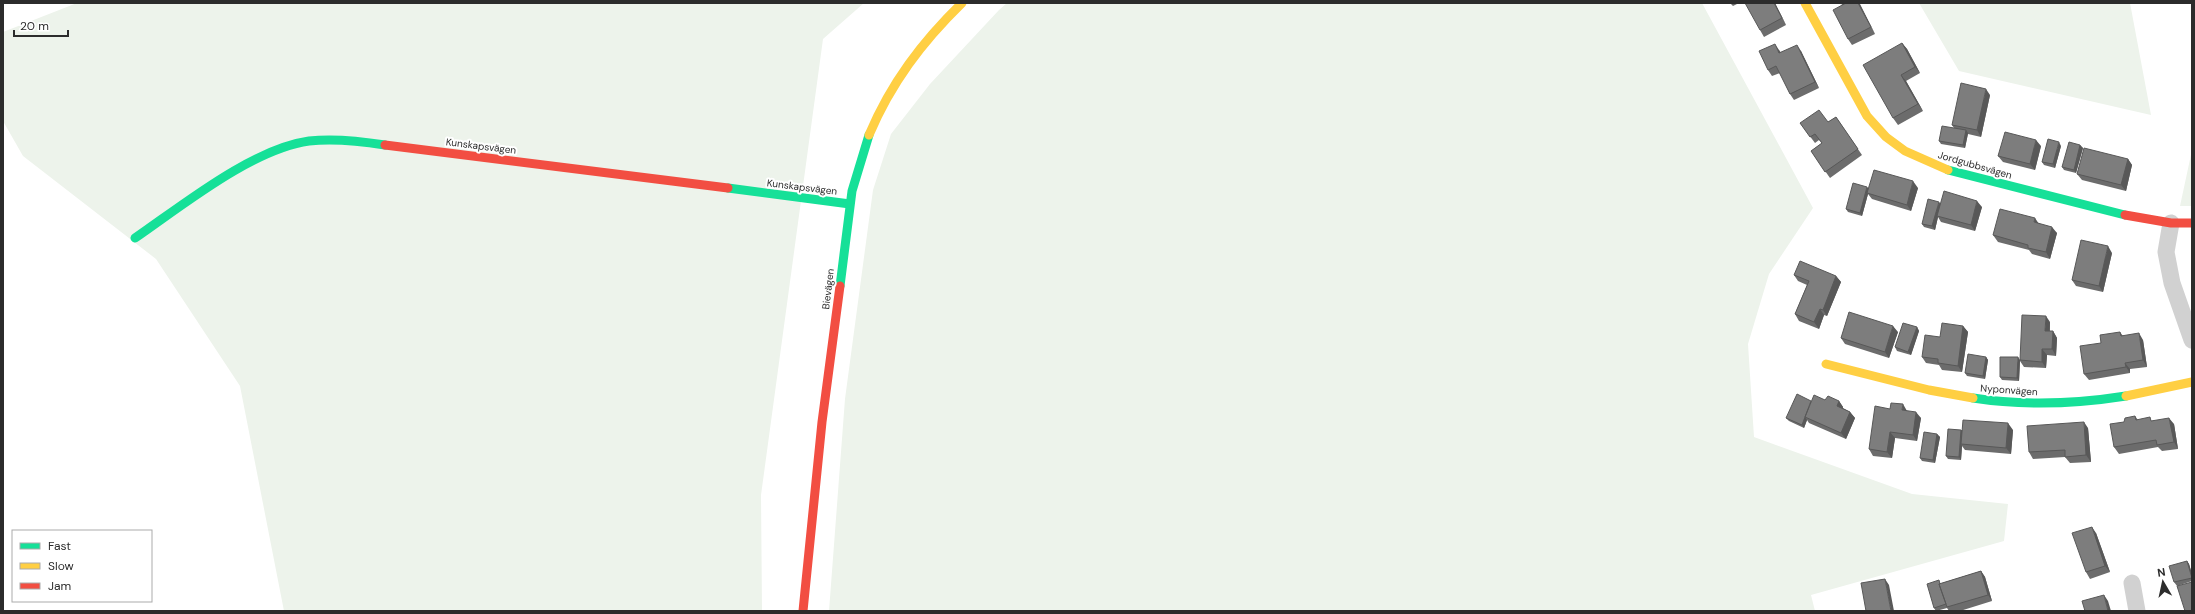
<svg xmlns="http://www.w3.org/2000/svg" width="2195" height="614" font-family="'DM Sans',sans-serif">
<rect width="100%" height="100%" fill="#fff"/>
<!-- green -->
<path fill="#edf3eb" d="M 77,3 L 864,3 L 823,39 L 761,495 L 762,611 L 284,611 L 240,386 L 156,259 L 23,156 L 3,121 L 3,32 Z
M 1007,3 L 1702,3 L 1813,208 L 1769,274 L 1748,344 L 1754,437 L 1912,494 L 2008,504 L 2004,541 L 1811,595 L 1815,611 L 829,611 L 845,399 L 873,190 L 891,134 L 930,84 L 999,10 Z
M 1919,3 L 2130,3 L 2151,115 L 1959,71 Z
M 2192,150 L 2192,206 L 2180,206 Z"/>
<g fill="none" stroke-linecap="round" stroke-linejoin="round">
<!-- street -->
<path stroke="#d1d1d1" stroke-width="17" d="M 2171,223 L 2166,252 L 2172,283 L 2192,340
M 2132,583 L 2137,611"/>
<!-- fast -->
<path stroke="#16e098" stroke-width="9" d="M 1948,170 L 2125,215
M 728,188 L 850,204
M 135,238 C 183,205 252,149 309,141 C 335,138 360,141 385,145
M 840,286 L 852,191 L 869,135
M 1973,398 C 2024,406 2075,404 2126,396"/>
<!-- slow -->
<path stroke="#ffcf43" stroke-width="9" d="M 1805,3 L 1867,116 L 1886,137 L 1905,151 L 1948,170
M 869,135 C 891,83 922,42 962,3
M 1826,364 L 1929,390 L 1973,398
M 2126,396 L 2192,382"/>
<!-- jam -->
<path stroke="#f24e42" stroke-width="9" d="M 385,145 L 728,188
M 2125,215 L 2171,223 L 2192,223
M 803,611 L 822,422 L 840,286"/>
</g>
<!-- wall -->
<path fill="#6c6c6c" d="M 1730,3 L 1739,3 L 1733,6 Z
M 1775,3 L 1786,25 L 1764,37 L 1760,30 Z
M 1841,3 L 1859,3 L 1875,34 L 1852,45 L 1848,39 L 1842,5 Z
M 1902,43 L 1907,49 L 1920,73 L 1906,81 L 1923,111 L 1898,125 L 1893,118 Z
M 1779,50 L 1781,53 L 1801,51 L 1819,88 L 1794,100 L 1790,94 L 1780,73 L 1772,76 L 1768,70 Z
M 1990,95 L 1981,137 L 1968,134 L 1965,148 L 1941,144 L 1939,141 L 1954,128 L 1952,125 Z
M 1836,117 L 1862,155 L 1830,178 L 1811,151 L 1822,143 L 1819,140 L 1815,143 L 1800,123 L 1828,122 Z
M 2080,145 L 2083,148 L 2076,173 L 2064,170 L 2062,167 Z
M 2041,146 L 2035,170 L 2003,162 L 1998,156 Z
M 2061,146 L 2055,168 L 2044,165 L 2042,162 Z
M 2128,159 L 2132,165 L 2126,191 L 2082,180 L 2077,174 Z
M 1868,188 L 1918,188 L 1911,211 L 1872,199 L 1868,194 L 1862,216 L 1848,212 L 1846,209 Z
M 1940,204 L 1982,207 L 1975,231 L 1941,222 L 1938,217 L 1935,230 L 1924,227 L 1922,224 Z
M 2038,223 L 2057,233 L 2050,259 L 2032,254 L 2029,250 L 1998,242 L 1993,235 Z
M 2112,253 L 2103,292 L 2076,286 L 2072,280 Z
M 1794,275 L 1836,276 L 1841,282 L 1827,316 L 1824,315 L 1819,329 L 1799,321 L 1795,314 L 1807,285 L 1798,281 Z
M 2050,322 L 2050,331 L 2053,331 L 2057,338 L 2056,356 L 2047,355 L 2046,368 L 2024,367 L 2020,361 L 2019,381 L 2002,380 L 2000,377 L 2020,360 Z
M 1963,326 L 1968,332 L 1962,372 L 1942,370 L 1939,365 L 1926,363 L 1922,357 L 1940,337 Z
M 1917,327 L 1919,331 L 1911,355 L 1897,351 L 1895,347 Z
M 1898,332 L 1889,358 L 1845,344 L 1841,338 Z
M 2120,332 L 2123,336 L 2143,340 L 2147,367 L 2130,369 L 2130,373 L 2089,380 L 2084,374 L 2101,343 Z
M 1986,357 L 1988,360 L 1985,379 L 1967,376 L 1965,373 Z
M 1825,400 L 1839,401 L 1843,407 L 1843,408 L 1850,412 L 1855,418 L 1846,439 L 1809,423 L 1807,420 L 1804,428 L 1789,421 L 1786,418 Z
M 1890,409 L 1907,411 L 1921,418 L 1917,441 L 1895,438 L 1892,458 L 1873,456 L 1869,449 Z
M 2135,416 L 2138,420 L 2153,421 L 2174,424 L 2178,449 L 2162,451 L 2158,447 L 2119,454 L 2114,447 Z
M 2088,428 L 2091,462 L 2070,463 L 2065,457 L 2033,459 L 2029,452 Z
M 1961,430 L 2013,430 L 2011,454 L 1965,450 L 1962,446 L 1961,460 L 1948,459 L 1946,456 Z
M 1937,434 L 1940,437 L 1935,463 L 1922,461 L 1920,458 Z
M 2096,533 L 2110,572 L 2090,579 L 2086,572 Z
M 2187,561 L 2189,564 L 2192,574 L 2192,581 L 2177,586 L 2174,582 Z
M 1981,571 L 1985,577 L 1992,601 L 1960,611 L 1949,611 L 1947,608 L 1936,611 L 1934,608 L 1942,583 Z"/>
<!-- shaded-wall -->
<path fill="#585858" d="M 1774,3 L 1775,3 L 1786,25 L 1782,18 Z
M 1858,3 L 1859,3 L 1860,4 L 1875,34 L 1871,27 Z
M 1902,43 L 1907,49 L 1920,73 L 1915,67 Z
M 1775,44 L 1779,50 L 1784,60 L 1779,53 Z
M 1797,45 L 1801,51 L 1819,88 L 1815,82 Z
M 1901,75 L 1906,81 L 1923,111 L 1918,104 Z
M 1986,89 L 1990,95 L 1981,137 L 1977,130 Z
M 1966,130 L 1968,133 L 1965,148 L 1963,145 Z
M 2036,140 L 2041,146 L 2035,170 L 2030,164 Z
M 2059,142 L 2061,146 L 2055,168 L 2053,164 Z
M 2080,145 L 2083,148 L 2076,173 L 2074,170 Z
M 2128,159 L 2132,165 L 2126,191 L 2121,185 Z
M 1913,181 L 1918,188 L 1911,211 L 1907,205 Z
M 1867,187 L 1870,190 L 1867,193 L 1868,194 L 1862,216 L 1860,213 Z
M 1977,201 L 1982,207 L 1975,231 L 1971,225 Z
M 1939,202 L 1941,205 L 1937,216 L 1938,217 L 1935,230 L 1932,226 Z
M 2035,218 L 2039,224 L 2034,222 Z
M 2052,227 L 2057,233 L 2050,259 L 2046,252 Z
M 2108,246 L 2112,253 L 2103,292 L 2099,286 Z
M 1836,276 L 1841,282 L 1827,316 L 1823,310 Z
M 1820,309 L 1824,315 L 1819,329 L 1814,322 Z
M 2046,316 L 2050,322 L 2049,337 L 2045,331 Z
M 1893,326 L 1898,332 L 1889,358 L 1885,352 Z
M 1963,326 L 1968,332 L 1962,372 L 1958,366 Z
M 1917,327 L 1919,331 L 1911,355 L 1908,352 Z
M 2053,331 L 2057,338 L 2056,356 L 2052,349 Z
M 2139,333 L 2143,340 L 2147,367 L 2143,360 Z
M 2042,349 L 2047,355 L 2046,368 L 2042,362 Z
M 1986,357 L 1988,360 L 1985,379 L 1983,376 Z
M 2018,357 L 2020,360 L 2019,381 L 2017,378 Z
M 2125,363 L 2130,369 L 2130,373 L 2126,367 Z
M 1839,401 L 1843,407 L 1841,412 L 1837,406 Z
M 1903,404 L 1907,411 L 1902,410 Z
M 1850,412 L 1855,418 L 1846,439 L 1841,433 Z
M 1916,412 L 1921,418 L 1917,441 L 1913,435 Z
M 1805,417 L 1807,420 L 1804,428 L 1802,425 Z
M 2169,418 L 2174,424 L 2178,449 L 2174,442 Z
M 2084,422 L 2088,428 L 2091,462 L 2086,455 Z
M 2008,423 L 2013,430 L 2011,454 L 2006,448 Z
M 1961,430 L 1963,433 L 1961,444 L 1962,446 L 1961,460 L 1959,457 Z
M 1890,432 L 1895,438 L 1892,458 L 1887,452 Z
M 1937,434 L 1940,437 L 1935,463 L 1933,460 Z
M 2092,527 L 2096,533 L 2110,572 L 2105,566 Z
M 2187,561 L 2189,564 L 2192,574 L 2192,578 Z
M 1981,571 L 1985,577 L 1992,601 L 1988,595 Z
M 1885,579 L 1889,585 L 1894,611 L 1891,611 Z
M 2104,595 L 2108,601 L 2111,611 L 2108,611 Z"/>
<!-- building -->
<path fill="#7d7d7d" stroke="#585858" d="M 1745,3 L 1774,3 L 1782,18 L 1760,30 Z
M 1846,3 L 1858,3 L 1871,27 L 1848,39 L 1833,10 Z
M 1902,43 L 1915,67 L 1901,75 L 1918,104 L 1893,118 L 1863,65 Z
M 1775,44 L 1779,53 L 1797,45 L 1815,82 L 1790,94 L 1776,66 L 1768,70 L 1759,51 Z
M 1961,83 L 1986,89 L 1977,130 L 1952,125 Z
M 1819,110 L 1828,122 L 1836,117 L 1858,149 L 1825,172 L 1811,151 L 1822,143 L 1815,134 L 1810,137 L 1800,123 Z
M 1942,126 L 1966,130 L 1963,145 L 1939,141 Z
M 2005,132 L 2036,140 L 2030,164 L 1998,156 Z
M 2048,139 L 2059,142 L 2053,164 L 2042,162 Z
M 2069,142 L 2080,145 L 2074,170 L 2062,167 Z
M 2084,148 L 2128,159 L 2121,185 L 2077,174 Z
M 1874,170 L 1913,181 L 1907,205 L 1867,193 Z
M 1853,183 L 1867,187 L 1860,213 L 1846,209 Z
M 1944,191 L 1977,201 L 1971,225 L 1937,216 Z
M 1928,199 L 1939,202 L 1932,226 L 1922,224 Z
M 2000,209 L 2035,218 L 2034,222 L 2052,227 L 2046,252 L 2028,248 L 2028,245 L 1993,235 Z
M 2081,240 L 2108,246 L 2099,286 L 2072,280 Z
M 1800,261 L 1836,276 L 1823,310 L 1820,309 L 1814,322 L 1795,314 L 1809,281 L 1794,275 Z
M 1849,312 L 1893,326 L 1885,352 L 1841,338 Z
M 2022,315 L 2046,316 L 2045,331 L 2053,331 L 2052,349 L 2042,349 L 2042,362 L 2020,360 Z
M 1903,323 L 1917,327 L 1908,352 L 1895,347 Z
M 1942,323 L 1963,326 L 1958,366 L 1938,363 L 1938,359 L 1922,357 L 1925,335 L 1940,337 Z
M 2120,332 L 2121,336 L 2139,333 L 2143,360 L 2125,363 L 2126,367 L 2084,374 L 2080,346 L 2101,343 L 2100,335 Z
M 1968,354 L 1986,357 L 1983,376 L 1965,373 Z
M 2000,357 L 2018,357 L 2017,378 L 2000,377 Z
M 1797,394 L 1811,401 L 1802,425 L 1786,418 Z
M 1814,395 L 1825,400 L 1828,396 L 1839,401 L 1837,406 L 1850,412 L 1841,433 L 1805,417 Z
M 1891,403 L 1903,404 L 1902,410 L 1916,412 L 1913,435 L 1890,432 L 1887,452 L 1869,449 L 1875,406 L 1890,409 Z
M 2135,416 L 2136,420 L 2150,417 L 2151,421 L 2169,418 L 2174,442 L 2157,445 L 2156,440 L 2114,447 L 2110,424 L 2124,422 L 2125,418 Z
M 1963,420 L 2008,423 L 2006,448 L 1961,444 Z
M 2084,422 L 2086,455 L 2065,457 L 2065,450 L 2029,452 L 2027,426 Z
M 1948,429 L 1961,430 L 1959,457 L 1946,456 Z
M 1924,432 L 1937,434 L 1933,460 L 1920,458 Z
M 2092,527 L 2105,566 L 2086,572 L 2072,533 Z
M 2187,561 L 2192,578 L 2174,582 L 2169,566 Z
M 1981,571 L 1988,595 L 1947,607 L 1939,584 Z
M 1885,579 L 1891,611 L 1866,611 L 1861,583 Z
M 1939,580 L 1940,584 L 1939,584 L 1946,604 L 1934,608 L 1927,584 Z
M 2192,582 L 2192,611 L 2185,611 L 2177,586 Z
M 2104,595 L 2108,611 L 2085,611 L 2082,601 Z"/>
<g text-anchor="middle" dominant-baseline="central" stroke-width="4" stroke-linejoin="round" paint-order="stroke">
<!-- street labels -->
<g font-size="10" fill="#2c2c2c" stroke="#fff">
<text transform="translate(481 146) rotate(7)">Kunskapsvägen</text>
<text transform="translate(1975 165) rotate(16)">Jordgubbsvägen</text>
<text transform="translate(802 187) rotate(7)">Kunskapsvägen</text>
<text transform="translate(828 289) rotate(-83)">Bievägen</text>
<text transform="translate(2009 390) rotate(4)">Nyponvägen</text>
</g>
</g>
<!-- border -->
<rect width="2195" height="614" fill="none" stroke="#2c2c2c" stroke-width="8"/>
<!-- legend -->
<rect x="12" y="530" width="140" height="72" fill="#ffffff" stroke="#ababab"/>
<rect x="20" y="543" width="20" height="6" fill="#16e098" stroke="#ababab"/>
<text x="48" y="550" font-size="12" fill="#2c2c2c">Fast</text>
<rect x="20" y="563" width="20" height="6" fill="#ffcf43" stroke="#ababab"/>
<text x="48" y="570" font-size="12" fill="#2c2c2c">Slow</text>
<rect x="20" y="583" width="20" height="6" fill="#f24e42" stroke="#ababab"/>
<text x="48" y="590" font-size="12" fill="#2c2c2c">Jam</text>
<!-- north arrow -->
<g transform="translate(2163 582) rotate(351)" stroke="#ffffff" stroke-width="3" paint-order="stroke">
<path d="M0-3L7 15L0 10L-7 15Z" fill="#2c2c2c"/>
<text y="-6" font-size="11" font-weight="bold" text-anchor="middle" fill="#2c2c2c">N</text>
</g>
<!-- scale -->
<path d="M14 30v6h54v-6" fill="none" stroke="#2c2c2c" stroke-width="2"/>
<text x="20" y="30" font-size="12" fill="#2c2c2c" stroke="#ffffff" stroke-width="3" paint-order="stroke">20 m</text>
</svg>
